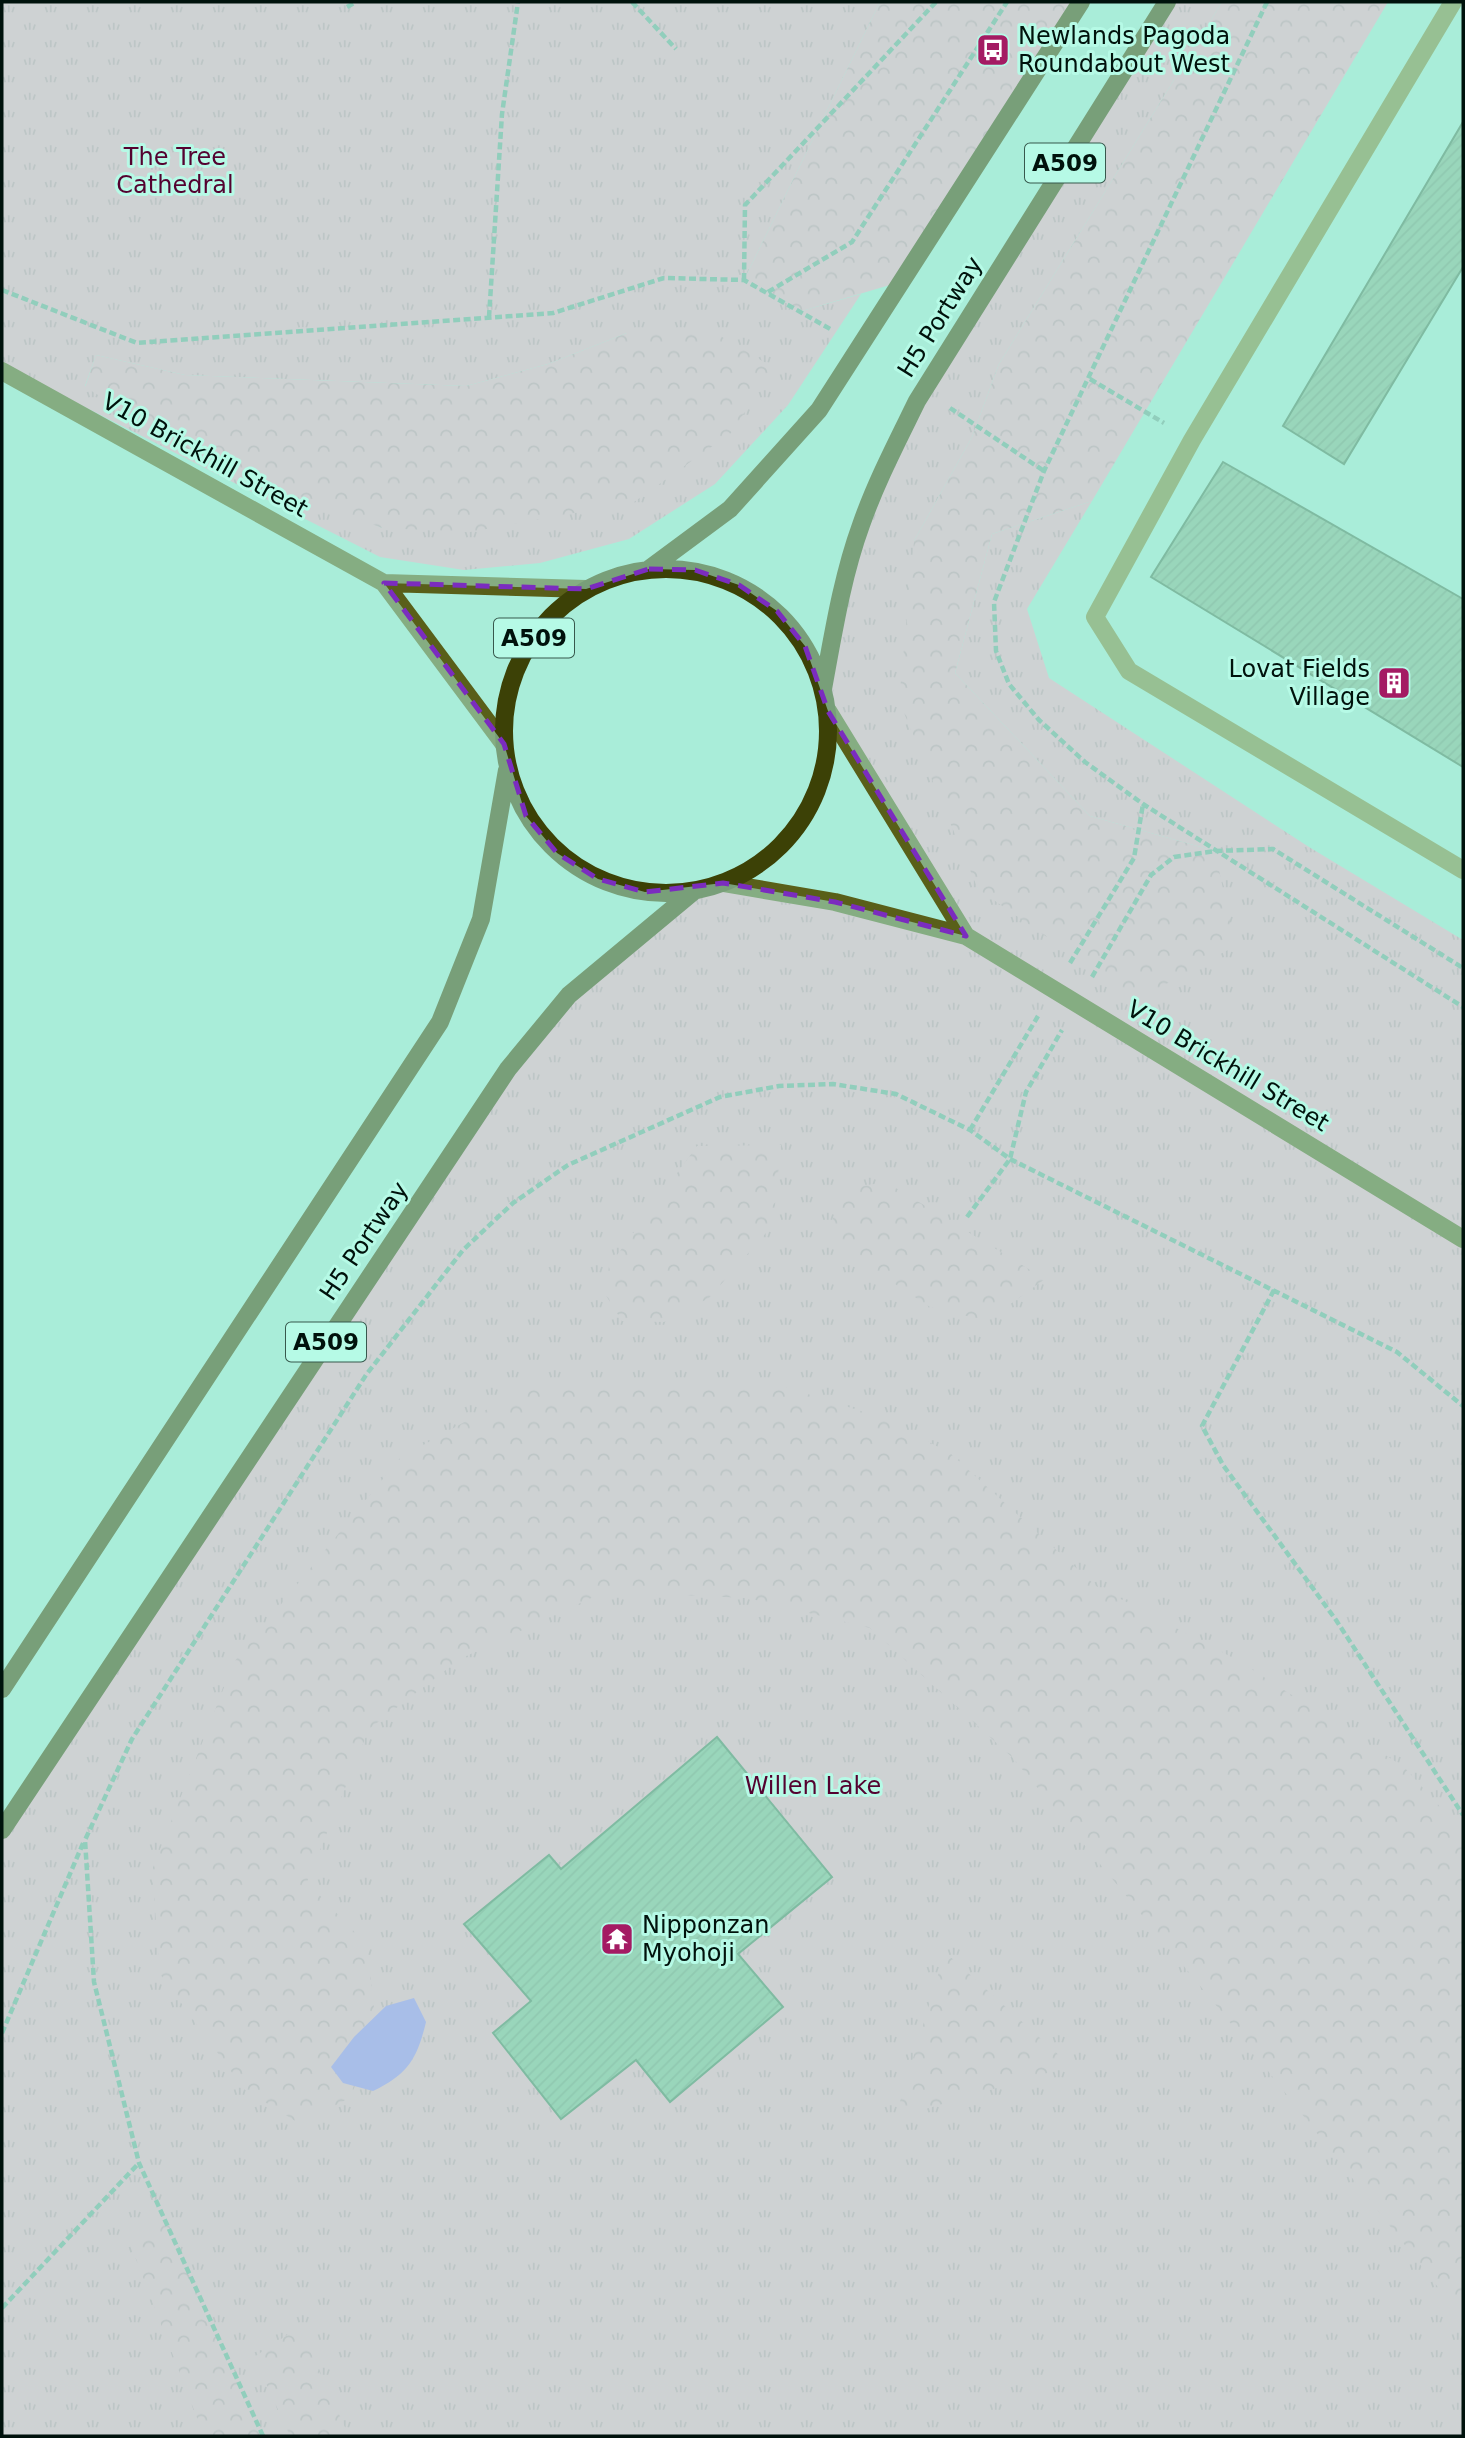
<svg xmlns="http://www.w3.org/2000/svg" width="1465" height="2438" font-family="'DejaVu Sans',sans-serif">
<defs>
<pattern id="grass-tufts" width="24" height="20" patternUnits="userSpaceOnUse" patternTransform="scale(1.75)"><rect width="24" height="20" fill="#fbb1cd"/><path d="M3 7l-1-3M5 7V3M7 7l1-3M15 17l-1-3M17 17v-4M19 17l1-3" fill="none" stroke="#d597af"/></pattern>
<pattern id="forest-crowns" width="20" height="18" patternUnits="userSpaceOnUse" patternTransform="scale(1.75)"><rect width="20" height="18" fill="#fbb1cd"/><path d="M2 6a3 3 0 1 1 6 0M12 15a3 3 0 1 1 6 0" fill="none" stroke="#d597af"/></pattern>
<pattern id="building-hatch" width="6" height="6" patternUnits="userSpaceOnUse" patternTransform="scale(1.75)"><rect width="6" height="6" fill="#86ba97"/><path d="M-1 1l2-2M0 6l6-6M5 7l2-2" fill="none" stroke="#729f81"/></pattern>
</defs>
<rect width="100%" height="100%" fill="#a9edd9"/>
<!-- grass -->
<path fill="url(#grass-tufts)" fill-rule="evenodd" d="M 2,2 L 880,2 L 744,280 L 802,311 L 861,294 L 788,405 L 715,484 L 629,539 L 540,563 L 464,570 L 380,557 L 2,365 ZM 627,333 L 382,528 L 85,386 L 96,355 L 185,375 L 466,386 L 548,364 Z
M 1167,2 L 1222,2 L 999,364 L 972,437 L 914,541 L 978,889 L 1215,851 L 1090,816 L 955,673 L 992,534 L 1092,501 L 1027,609 L 1049,678 L 1309,847 L 1463,940 L 1463,2436 L 2,2436 L 2,1830 L 508,1069 L 569,995 L 694,891 L 723,883 L 966,936 L 828,711 L 823,689 L 883,469 Z"/>
<!-- forest -->
<path fill="url(#forest-crowns)" d="M 880,2 L 1081,2 L 900,282 L 802,311 L 744,280 Z
M 1222,2 L 1388,2 L 1092,501 L 992,534 L 955,673 L 1090,816 L 1215,851 L 1235,946 L 1137,1000 L 978,889 L 899,701 L 914,541 L 972,437 L 999,364 Z
M 712,331 L 774,368 L 731,433 L 634,502 L 470,532 L 382,528 L 199,457 L 85,387 L 96,355 L 185,375 L 466,386 L 548,364 L 627,333 Z
M 781,1145 L 773,1225 L 709,1298 L 664,1322 L 622,1321 L 605,1294 L 609,1266 L 697,1146 Z
M 886,1182 L 1045,1279 L 987,1321 L 930,1307 L 825,1238 L 845,1189 Z
M 773,1383 L 889,1420 L 951,1454 L 1096,1586 L 1239,1661 L 1404,1767 L 1463,1832 L 1463,2319 L 1224,2015 L 1013,1758 L 870,1628 L 748,1598 L 604,1592 L 460,1659 L 369,1729 L 307,1882 L 367,1945 L 376,2026 L 351,2097 L 300,2124 L 244,2089 L 160,1974 L 152,1870 L 234,1662 L 400,1458 L 529,1386 Z
M 945,1952 L 1071,2066 L 895,2118 Z
M 165,2216 L 263,2436 L 204,2436 L 129,2241 Z
M 299,2327 L 349,2436 L 290,2436 L 254,2357 Z"/>
<!-- water -->
<path fill="#a786fa" d="M 414,1998 L 426,2022 C 417,2059 408,2074 373,2091 L 343,2083 L 331,2067 L 354,2037 L 386,2006 Z"/>
<!-- building -->
<path fill="url(#building-hatch)" stroke="#4d7f5f" stroke-width="2" d="M 1463,122 L 1463,267 L 1344,464 L 1283,426 Z
M 1223,462 L 1463,599 L 1463,767 L 1151,577 Z
M 717,1737 L 832,1877 L 738,1954 L 783,2007 L 670,2102 L 636,2060 L 561,2119 L 493,2033 L 531,2001 L 464,1924 L 549,1855 L 561,1869 Z"/>
<g fill="none" stroke-linecap="round" stroke-linejoin="round">
<!-- path -->
<path stroke="#74a899" stroke-width="4.5" stroke-dasharray="7 3.5" stroke-linecap="butt" d="M 632,2 L 676,49
M 1267,2 L 1044,471 L 994,602 L 996,651 L 1009,684 L 1039,720 L 1085,762 L 1143,804 L 1463,1007
M 347,7 L 356,2
M 744,280 L 745,205 L 936,2
M 2,290 L 137,343 L 553,313 L 664,278 L 744,280 L 832,330
M 768,292 L 852,242 L 1007,2
M 489,317 L 502,114 L 518,2
M 1090,379 L 1164,423
M 950,408 L 1044,471
M 1070,963 L 1134,858 L 1143,804
M 1092,977 L 1151,875 L 1174,857 L 1215,851 L 1273,849 L 1463,968
M 970,1130 L 1038,1016
M 967,1217 L 1010,1159 L 1026,1092 L 1062,1030
M 1274,1290 L 1202,1426 L 1223,1465 L 1336,1620 L 1463,1815
M 2,2033 L 84,1841
M 2,2308 L 139,2163
M 263,2436 L 139,2163 L 94,1982 L 85,1840 L 132,1739 L 366,1375 L 463,1250 L 513,1203 L 568,1165 L 720,1097 L 779,1086 L 833,1084 L 896,1094 L 970,1130 L 1010,1159 L 1397,1352 L 1463,1406"/>
<!-- lane -->
<path stroke="#828b3e" stroke-width="18" d="M 1453,2 L 1192,440 L 1095,617 L 1129,671 L 1463,870"/>
<!-- secondary -->
<path stroke="#595f19" stroke-width="18" d="M 2,371 L 384,583 L 504,744
M 384,583 L 586,589
M 828,711 L 966,936
M 723,883 L 835,902 L 966,936 L 1463,1239"/>
<!-- primary -->
<path stroke="#3c4106" stroke-width="18" d="M 649,569 L 730,509 L 819,410 L 1081,2
M504 731a162 162 0 1 1 324 0a162 162 0 1 1-324 0Z
M 823,689 C 833,635 842,577 861,525 C 876,482 897,442 917,401 L 1167,2
M 2,1689 L 440,1022 L 481,919 L 507,770
M 2,1830 L 508,1069 L 569,995 L 694,891"/>
</g>
<!-- marked area -->
<path d="M0 0H1465V2438H0ZM 649,569 L 695,570 L 739,585 L 777,611 L 805,646 L 828,711 L 966,936 L 835,902 L 723,883 L 645,892 L 598,879 L 557,853 L 526,816 L 504,744 L 384,583 L 586,589 Z" fill="#a9edd9" fill-opacity=".55" fill-rule="evenodd"/>
<path fill="none" stroke="#7b2cbf" stroke-width="5" stroke-dasharray="14 9" stroke-linejoin="round" d="M 649,569 L 695,570 L 739,585 L 777,611 L 805,646 L 828,711 L 966,936 L 835,902 L 723,883 L 645,892 L 598,879 L 557,853 L 526,816 L 504,744 L 384,583 L 586,589 Z"/>
<!-- icons -->
<defs>
<symbol id="bus-square" viewBox="-11 -11 22 22"><rect x="-9" y="-9" width="18" height="18" rx="4" fill="#a41b63" stroke="#b6fae6"/><path d="M-5-6H5V4H4V6H2V4H-2V6H-4V4H-5ZM-3.5-4V0h7V-4ZM-3.5 1.2v1.5H-2V1.2ZM2 1.2v1.5H3.5V1.2Z" fill="#fff"/></symbol>
<symbol id="building-square" viewBox="-11 -11 22 22"><rect x="-9" y="-9" width="18" height="18" rx="4" fill="#a41b63" stroke="#b6fae6"/><path d="M-4-6H4V6H1V3H-1V6H-4ZM-2.5-4.3h1.7v1.8h-1.7ZM.8-4.3h1.7v1.8H.8ZM-2.5-1h1.7V.8h-1.7ZM.8-1h1.7V.8H.8Z" fill="#fff"/></symbol>
<symbol id="temple-square" viewBox="-11 -11 22 22"><rect x="-9" y="-9" width="18" height="18" rx="4" fill="#a41b63" stroke="#b6fae6"/><path d="M0-6L5-2H3V0L6.5 2.5H4V6H1.5V3h-3V6H-4V2.5H-6.5L-3 0V-2H-5Z" fill="#fff"/></symbol>
</defs>
<g fill-rule="evenodd">
<use href="#bus-square" x="974" y="31" width="38" height="38"/>
<use href="#building-square" x="1375" y="664" width="38" height="38"/>
<use href="#temple-square" x="598" y="1920" width="38" height="38"/>
</g>
<g text-anchor="middle" dominant-baseline="central" stroke-width="6" stroke-linejoin="round" paint-order="stroke">
<!-- shield labels -->
<g fill="#b6fae6" stroke="#37584d" stroke-width="2">
<rect x="1025" y="143.5" width="80" height="39" rx="5"/>
<rect x="494" y="618.5" width="80" height="39" rx="5"/>
<rect x="286" y="1322.5" width="80" height="39" rx="5"/>
</g>
<g font-size="23" font-weight="bold" fill="#00120c">
<text x="1065" y="163">A509</text>
<text x="534" y="638">A509</text>
<text x="326" y="1342">A509</text>
</g>
<!-- poi labels -->
<g font-size="24" fill="#00120c" stroke="#b6fae6" text-anchor="start">
<text x="1018" y="36">Newlands Pagoda<tspan x="1018" dy="28">Roundabout West</tspan></text>
<text x="1370" y="669" text-anchor="end">Lovat Fields<tspan x="1370" dy="28">Village</tspan></text>
<text x="642" y="1925">Nipponzan<tspan x="642" dy="28">Myohoji</tspan></text>
</g>
<!-- park labels -->
<g font-size="24" fill="#540230" stroke="#b6fae6">
<text x="175" y="157">The Tree<tspan x="175" dy="28">Cathedral</tspan></text>
<text x="813" y="1786">Willen Lake</text>
</g>
<!-- street labels -->
<g font-size="24" fill="#00120c" stroke="#b6fae6">
<text transform="translate(940 317) rotate(-58)">H5 Portway</text>
<text transform="translate(205 455) rotate(29)">V10 Brickhill Street</text>
<text transform="translate(1228 1066) rotate(31)">V10 Brickhill Street</text>
<text transform="translate(364 1241) rotate(-56)">H5 Portway</text>
</g>
</g>
<!-- border -->
<rect width="1465" height="2438" fill="none" stroke="#00120c" stroke-width="7"/>
</svg>
